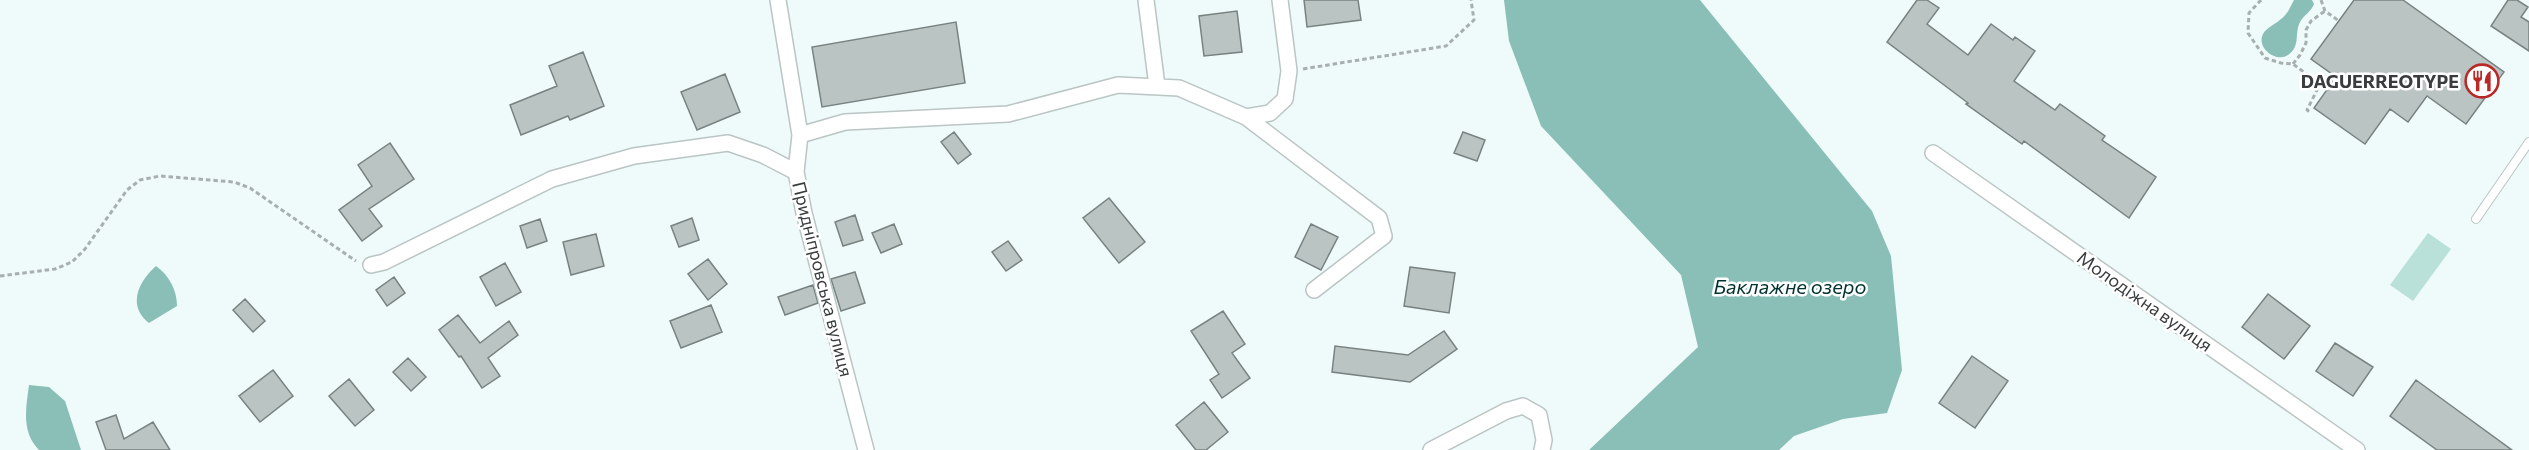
<svg xmlns="http://www.w3.org/2000/svg" width="2529" height="450" font-family="Commissioner,sans-serif">
<rect width="100%" height="100%" fill="#effbfa"/>
<!-- green -->
<path fill="#bae0da" d="M 2428,233 L 2451,249 L 2413,301 L 2390,285 Z"/>
<!-- water -->
<path fill="#8abfb8" d="M 1504,0 L 1700,0 L 1872,211 L 1891,256 L 1902,370 L 1887,413 L 1843,419 L 1794,436 L 1779,450 L 1589,450 L 1698,347 L 1681,275 L 1541,126 L 1509,41 Z
M 2294,0 L 2312,0 L 2314,4 C 2311,12 2304,15 2300,22 C 2294,34 2301,46 2288,55 C 2276,63 2256,48 2263,34 C 2267,27 2276,24 2281,19 C 2288,14 2290,7 2294,0 Z
M 156,266 C 169,275 177,290 177,306 L 149,323 C 127,306 138,282 156,266 Z
M 29,385 L 49,387 L 65,401 L 81,450 L 39,450 C 21,432 26,408 29,385 Z"/>
<!-- building -->
<path fill="#bac5c3" stroke="#788381" stroke-width="1.5" d="M 1304,0 L 1358,0 L 1361,20 L 1307,27 Z
M 1917,0 L 1927,0 L 1939,8 L 1927,24 L 1968,55 L 1991,24 L 2013,40 L 2015,37 L 2035,51 L 2014,81 L 2055,110 L 2060,104 L 2105,136 L 2102,140 L 2156,177 L 2129,218 L 2024,141 L 2022,144 L 1966,104 L 1968,103 L 1887,42 Z
M 2354,0 L 2403,0 L 2504,72 L 2466,124 L 2427,96 L 2408,122 L 2390,109 L 2365,144 L 2314,108 L 2336,77 L 2311,59 Z
M 2508,0 L 2517,0 L 2528,7 L 2521,17 L 2529,22 L 2529,51 L 2491,26 Z
M 1237,11 L 1242,52 L 1204,56 L 1199,16 Z
M 956,22 L 965,83 L 822,107 L 812,47 Z
M 583,52 L 604,106 L 570,120 L 568,116 L 521,135 L 510,105 L 557,86 L 549,66 Z
M 725,74 L 740,112 L 697,130 L 681,92 Z
M 954,132 L 971,154 L 958,164 L 941,142 Z
M 1463,132 L 1485,140 L 1477,161 L 1454,153 Z
M 390,143 L 414,179 L 369,209 L 382,226 L 362,241 L 339,210 L 372,186 L 358,165 Z
M 1109,198 L 1145,242 L 1119,263 L 1083,218 Z
M 855,215 L 863,240 L 843,246 L 835,222 Z
M 692,218 L 699,240 L 679,247 L 671,226 Z
M 540,219 L 547,241 L 527,248 L 520,226 Z
M 894,224 L 902,244 L 881,253 L 872,233 Z
M 1311,224 L 1338,237 L 1321,270 L 1295,257 Z
M 596,234 L 604,266 L 571,275 L 563,242 Z
M 1008,241 L 1022,260 L 1006,271 L 992,252 Z
M 708,259 L 727,284 L 708,300 L 688,274 Z
M 505,263 L 521,292 L 496,306 L 480,277 Z
M 1410,267 L 1455,273 L 1449,313 L 1404,306 Z
M 855,272 L 865,303 L 841,311 L 831,279 Z
M 394,277 L 405,293 L 387,306 L 376,290 Z
M 813,285 L 818,303 L 785,315 L 778,297 Z
M 2268,294 L 2310,326 L 2284,359 L 2242,327 Z
M 245,299 L 265,321 L 253,332 L 233,310 Z
M 711,305 L 722,332 L 681,348 L 670,321 Z
M 1223,311 L 1245,344 L 1232,353 L 1250,378 L 1222,398 L 1210,380 L 1219,374 L 1191,331 Z
M 458,315 L 480,343 L 509,321 L 518,335 L 488,358 L 500,376 L 482,388 L 461,356 L 459,357 L 439,330 Z
M 1444,331 L 1457,349 L 1410,382 L 1332,372 L 1335,346 L 1408,355 Z
M 2335,343 L 2373,367 L 2353,396 L 2316,371 Z
M 1972,356 L 2008,381 L 1975,428 L 1939,403 Z
M 408,358 L 426,377 L 411,391 L 393,372 Z
M 273,370 L 293,396 L 260,422 L 239,396 Z
M 349,379 L 374,410 L 355,426 L 329,396 Z
M 2416,380 L 2453,407 L 2512,450 L 2437,450 L 2390,416 Z
M 1204,402 L 1228,432 L 1206,450 L 1196,450 L 1176,425 Z
M 116,415 L 124,439 L 153,422 L 170,450 L 106,450 L 96,422 Z"/>
<g fill="none" stroke-linecap="round" stroke-linejoin="round">
<defs>
<path id="service" d="M 2476,219 L 2529,142"/>
<path id="minor" d="M 778,0 L 800,135 L 796,172 L 804,213 L 866,450
M 1146,0 L 1157,86
M 1246,117 L 1379,218 L 1384,236 L 1314,290
M 800,135 L 845,122 L 1008,114 L 1118,85 L 1179,88 L 1246,117 L 1270,113 L 1285,99 L 1289,71 L 1280,0
M 1933,153 L 2357,450
M 371,265 L 384,262 L 552,179 L 634,156 L 728,143 L 763,155 L 796,172
M 1431,450 L 1506,411 L 1523,406 L 1539,415 L 1544,440 L 1542,450"/>
</defs>
<!-- service casing -->
<use href="#service" stroke="#bac5c4" stroke-width="10"/>
<!-- minor casing -->
<use href="#minor" stroke="#bac5c4" stroke-width="18"/>
<!-- path -->
<path stroke="#a7b0af" stroke-width="3" stroke-dasharray="4.5 3" stroke-linecap="butt" d="M 2261,0 L 2249,13 L 2248,33 L 2265,58 L 2281,63 L 2293,64 L 2320,84 L 2307,110 L 2310,112
M 2321,0 L 2325,11 L 2339,21
M 2293,64 L 2300,55 L 2306,43 L 2306,30 L 2311,21 L 2325,11
M 1303,69 L 1446,46 L 1474,20 L 1471,0
M 0,276 L 55,269 L 72,262 L 85,249 L 127,190 L 140,180 L 160,176 L 234,182 L 250,188 L 356,261"/>
<!-- service -->
<use href="#service" stroke="#fff" stroke-width="8"/>
<!-- minor -->
<use href="#minor" stroke="#fff" stroke-width="15"/>
</g>
<!-- icons -->
<defs>
<symbol id="restaurant-ring" viewBox="-11 -11 22 22"><circle r="9.5" fill="#fff" stroke="#b82928" stroke-width="1.5"/><path d="M-5-6h1v4h1v-4h1v4h1v-4h1v5L-1.5 .5V6h-2V.5L-5-1ZM5-6V6H3V1.5H1.5Q1.5-4 5-6Z" fill="#b82928"/></symbol>
</defs>
<g fill-rule="evenodd">
<use href="#restaurant-ring" x="2463" y="62" width="38" height="38"/>
</g>
<g text-anchor="middle" dominant-baseline="central" stroke-width="5" stroke-linejoin="round" paint-order="stroke">
<!-- poi labels -->
<g font-size="18" font-weight="bold" fill="#393d3d" stroke="#fff" text-anchor="end">
<text x="2459" y="81">DAGUERREOTYPE</text>
</g>
<!-- street labels -->
<g font-size="18" fill="#393d3d" stroke="#fff">
<text transform="translate(823 279) rotate(76)">Придніпровська вулиця</text>
<text transform="translate(2145 301) rotate(35)">Молодіжна вулиця</text>
</g>
<!-- water labels -->
<g font-size="20" font-style="italic" fill="#00332f" stroke="#fff">
<text x="1790" y="286">Баклажне озеро</text>
</g>
</g>
</svg>
